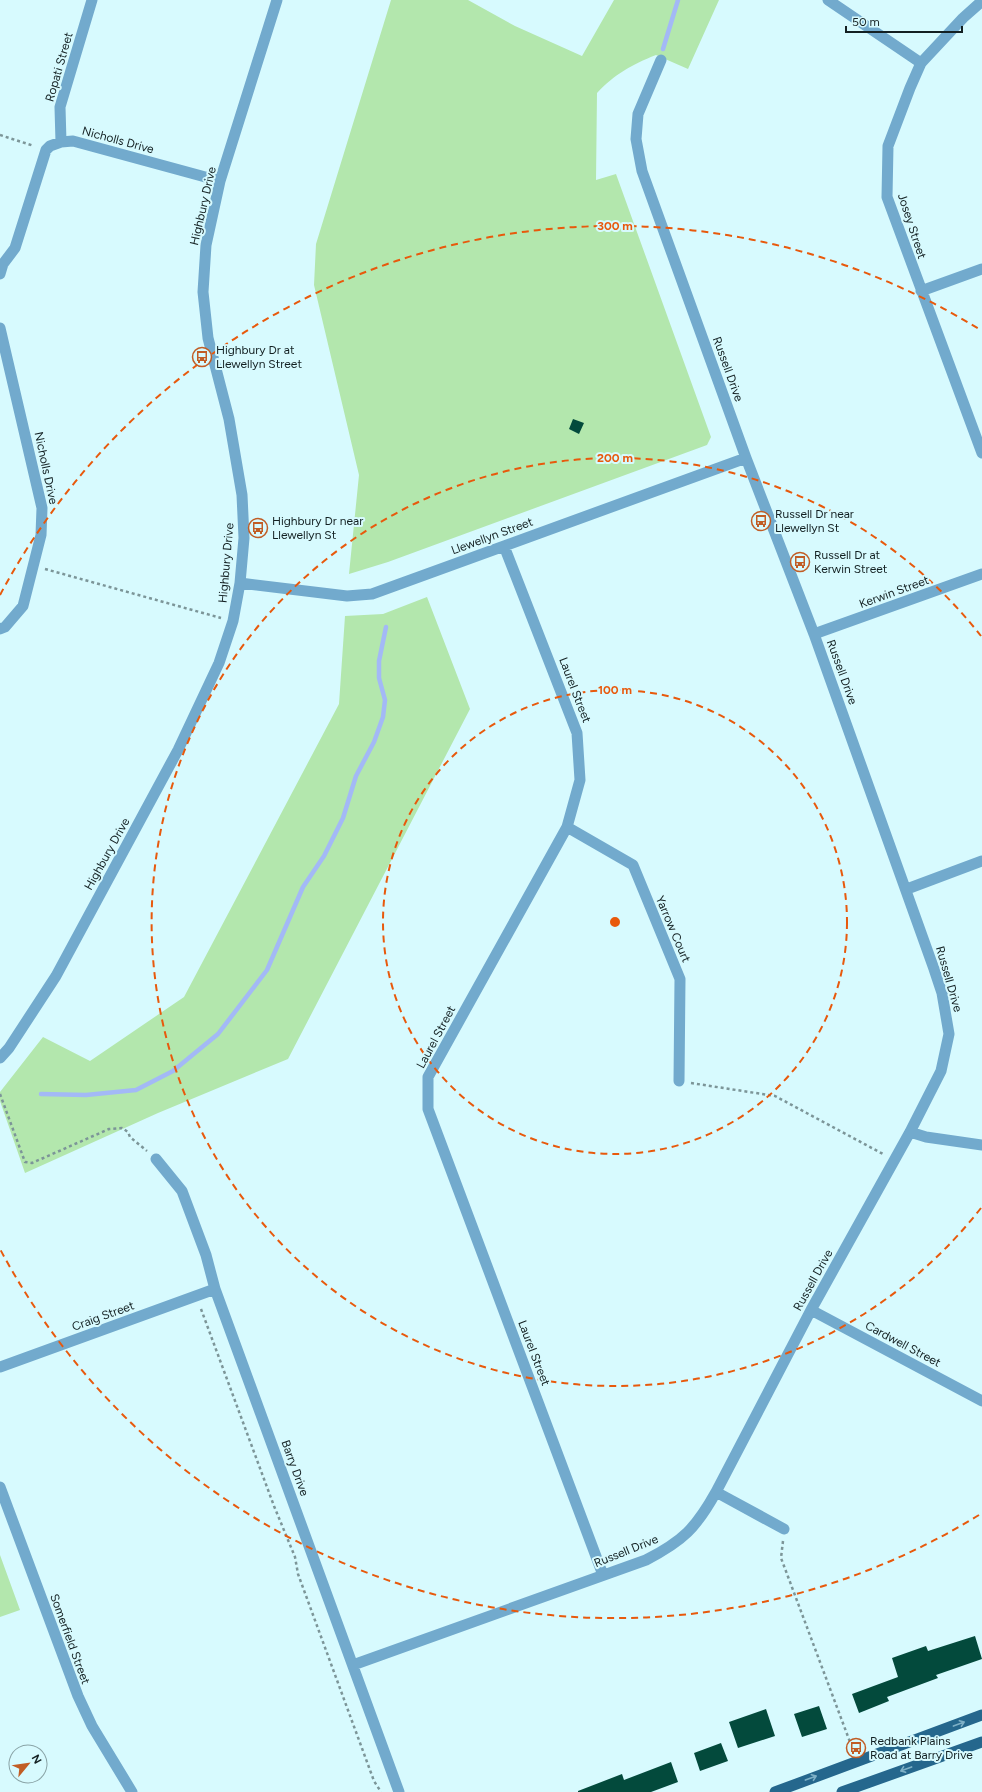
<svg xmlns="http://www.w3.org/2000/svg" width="982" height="1792" font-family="Figtree,sans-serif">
<rect width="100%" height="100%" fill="#d7fafe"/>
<!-- green -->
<path fill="#b3e7ad" d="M 391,0 L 468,0 L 515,26 L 582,56 L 614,0 L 719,0 L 688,69 L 656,55 C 631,65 615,74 597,93 L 596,180 L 616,174 L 711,437 L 707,445 L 388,562 L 349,574 L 359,475 L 314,285 L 316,244 Z
M 427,597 L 470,709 L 288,1059 L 158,1113 L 25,1173 L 0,1101 L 0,1092 L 43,1037 L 90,1061 L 184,997 L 339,704 L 345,616 L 383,614 Z
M 0,1555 L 20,1610 L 0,1617 Z"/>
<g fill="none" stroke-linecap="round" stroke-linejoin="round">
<!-- stream -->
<path stroke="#a3b9f6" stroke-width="4.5" d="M 663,49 L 678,0
M 41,1094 L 86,1095 L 136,1090 L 173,1071 L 218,1034 L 267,970 L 303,887 L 324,856 L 343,818 L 356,776 L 374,742 L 383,717 L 385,700 L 379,678 L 379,661 L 386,627"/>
</g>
<!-- building -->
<path fill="#034a3c" d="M 573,419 L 584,423 L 579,434 L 569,429 Z
M 975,1636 L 982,1659 L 936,1675 L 938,1678 L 887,1697 L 889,1701 L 859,1713 L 852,1694 L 898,1677 L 892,1658 L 926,1646 L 928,1651 Z
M 819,1706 L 827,1729 L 802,1737 L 794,1714 Z
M 766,1709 L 775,1736 L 738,1748 L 729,1722 Z
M 721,1743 L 728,1761 L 700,1771 L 694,1753 Z
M 671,1762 L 678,1782 L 651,1792 L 578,1792 L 578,1791 L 622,1774 L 624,1780 Z"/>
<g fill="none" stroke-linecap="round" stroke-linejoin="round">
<!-- path -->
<path stroke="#7c9598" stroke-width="2.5" stroke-dasharray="3 3" stroke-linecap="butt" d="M 0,135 L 34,146
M 45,569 L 221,618
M 691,1083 L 775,1096 L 883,1154
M 0,1094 L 25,1162 L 32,1163 L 109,1129 L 122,1128 L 128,1132 L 130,1137 L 147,1151
M 201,1309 L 274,1506 L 295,1557 L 298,1574 L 374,1781 L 381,1792
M 783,1541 L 781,1558 L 850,1742"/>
<!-- minor -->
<path stroke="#72aacd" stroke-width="11" d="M 828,0 L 921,63
M 982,1 L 963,18 L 921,63 L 910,88 L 888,146 L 887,197 L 982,453
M 61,142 L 60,107 L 92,0
M 0,274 L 3,264 L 15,248 L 46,150 L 50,146 L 61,142 L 73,141 L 220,181
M 921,291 L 982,269
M 0,328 L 42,508 L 41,535 L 23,606 L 5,627 L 0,629
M 504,546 L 577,733 L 580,780 L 567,827 L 428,1077 L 428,1109 L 603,1575
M 240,583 L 347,596 L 372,594 L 746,458
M 814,634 L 982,574
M 567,827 L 633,865 L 680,979 L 679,1081
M 907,889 L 982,861
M 0,1058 L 9,1048 L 56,976 L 178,750 L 219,663 L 233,621 L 240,583 L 244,538 L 242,495 L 229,419 L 208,338 L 203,292 L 206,245 L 220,181 L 277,0
M 910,1132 L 926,1137 L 982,1145
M 156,1159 L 182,1191 L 206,1255 L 215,1289 L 399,1792
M 811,1310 L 982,1401
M 0,1367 L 215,1289
M 0,1487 L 78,1696 L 92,1726 L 132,1792
M 716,1492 L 784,1529
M 353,1665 L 646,1560 C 683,1541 696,1528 716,1492 L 811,1310 L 910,1132 L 941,1071 L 949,1034 L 942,993 L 934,969 L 814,634 L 746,458 L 642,171 L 636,139 L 638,114 L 661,60"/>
<!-- primary -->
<path stroke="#25678d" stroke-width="11" d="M 775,1792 L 982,1715
M 842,1792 L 982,1742"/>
</g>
<!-- one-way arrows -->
<defs><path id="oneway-shaft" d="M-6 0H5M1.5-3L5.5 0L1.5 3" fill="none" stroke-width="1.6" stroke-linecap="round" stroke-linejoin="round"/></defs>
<g stroke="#7eb0c6">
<use href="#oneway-shaft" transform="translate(959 1724) rotate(-20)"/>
<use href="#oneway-shaft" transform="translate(906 1769) rotate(160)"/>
<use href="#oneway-shaft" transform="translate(811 1778) rotate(-20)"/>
</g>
<!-- distance rings -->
<g fill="none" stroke="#e8590c" stroke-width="2" stroke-dasharray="7 5">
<circle cx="615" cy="922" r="232"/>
<path d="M981 1208A464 464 0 1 1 981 636"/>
<path d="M979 1515A696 696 0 0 1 0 1249M0 595A696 696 0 0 1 979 329"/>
</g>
<!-- icons -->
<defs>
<symbol id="bus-ring" viewBox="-11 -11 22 22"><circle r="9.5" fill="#d7fafe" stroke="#c15d25" stroke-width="1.5"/><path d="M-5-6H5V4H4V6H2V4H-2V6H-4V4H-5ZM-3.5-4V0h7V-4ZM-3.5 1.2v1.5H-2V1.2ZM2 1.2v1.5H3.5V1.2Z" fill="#c15d25"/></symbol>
</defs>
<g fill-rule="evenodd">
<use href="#bus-ring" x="191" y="346" width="22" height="22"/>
<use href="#bus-ring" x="750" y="510" width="22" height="22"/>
<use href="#bus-ring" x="247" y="517" width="22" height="22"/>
<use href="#bus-ring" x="789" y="551" width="22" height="22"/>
<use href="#bus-ring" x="845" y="1737" width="22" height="22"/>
</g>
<g text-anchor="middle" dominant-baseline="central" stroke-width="4" stroke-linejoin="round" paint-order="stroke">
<!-- street labels -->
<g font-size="12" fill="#132022" stroke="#d7fafe">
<text transform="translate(59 67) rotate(-74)">Ropati Street</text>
<text transform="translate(118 140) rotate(15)">Nicholls Drive</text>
<text transform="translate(203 206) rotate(-77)">Highbury Drive</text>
<text transform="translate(912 226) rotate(72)">Josey Street</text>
<text transform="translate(728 369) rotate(70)">Russell Drive</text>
<text transform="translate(46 468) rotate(78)">Nicholls Drive</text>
<text transform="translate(492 536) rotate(-20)">Llewellyn Street</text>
<text transform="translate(226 563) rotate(-85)">Highbury Drive</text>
<text transform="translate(894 592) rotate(-20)">Kerwin Street</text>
<text transform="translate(842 672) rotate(70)">Russell Drive</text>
<text transform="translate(575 690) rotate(69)">Laurel Street</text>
<text transform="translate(107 854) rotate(-61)">Highbury Drive</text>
<text transform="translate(673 929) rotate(67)">Yarrow Court</text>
<text transform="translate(949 979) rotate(74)">Russell Drive</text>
<text transform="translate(436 1037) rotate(-62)">Laurel Street</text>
<text transform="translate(813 1280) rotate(-61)">Russell Drive</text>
<text transform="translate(103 1316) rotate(-20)">Craig Street</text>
<text transform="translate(903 1344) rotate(28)">Cardwell Street</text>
<text transform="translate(534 1353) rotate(69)">Laurel Street</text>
<text transform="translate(295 1468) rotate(70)">Barry Drive</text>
<text transform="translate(626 1551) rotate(-22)">Russell Drive</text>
<text transform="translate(70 1639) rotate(70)">Somerfield Street</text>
</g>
<!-- poi labels -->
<g font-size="12" fill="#132022" stroke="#d7fafe" text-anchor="start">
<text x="216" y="350">Highbury Dr at<tspan x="216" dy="14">Llewellyn Street</tspan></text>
<text x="775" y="514">Russell Dr near<tspan x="775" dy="14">Llewellyn St</tspan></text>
<text x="272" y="521">Highbury Dr near<tspan x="272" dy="14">Llewellyn St</tspan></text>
<text x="814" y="555">Russell Dr at<tspan x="814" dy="14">Kerwin Street</tspan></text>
<text x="870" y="1741">Redbank Plains<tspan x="870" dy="14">Road at Barry Drive</tspan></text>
</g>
</g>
<circle cx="615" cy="922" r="6" fill="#e8590c" stroke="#d7fafe" stroke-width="2"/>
<g font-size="12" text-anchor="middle" font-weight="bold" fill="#e8590c" stroke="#d7fafe" stroke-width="4" stroke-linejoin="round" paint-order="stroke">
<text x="615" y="230">300 m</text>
<text x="615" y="462">200 m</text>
<text x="615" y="694">100 m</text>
</g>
<!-- north arrow -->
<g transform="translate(28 1764) rotate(61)"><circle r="19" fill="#d7fafe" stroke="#89a3a6"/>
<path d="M0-3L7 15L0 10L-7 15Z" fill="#c15d25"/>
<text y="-6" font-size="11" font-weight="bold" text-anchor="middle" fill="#132022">N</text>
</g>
<!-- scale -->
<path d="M846 26v6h116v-6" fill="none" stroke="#132022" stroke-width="2"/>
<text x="852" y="26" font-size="12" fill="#132022" stroke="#d7fafe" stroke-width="3" paint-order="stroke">50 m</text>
</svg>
